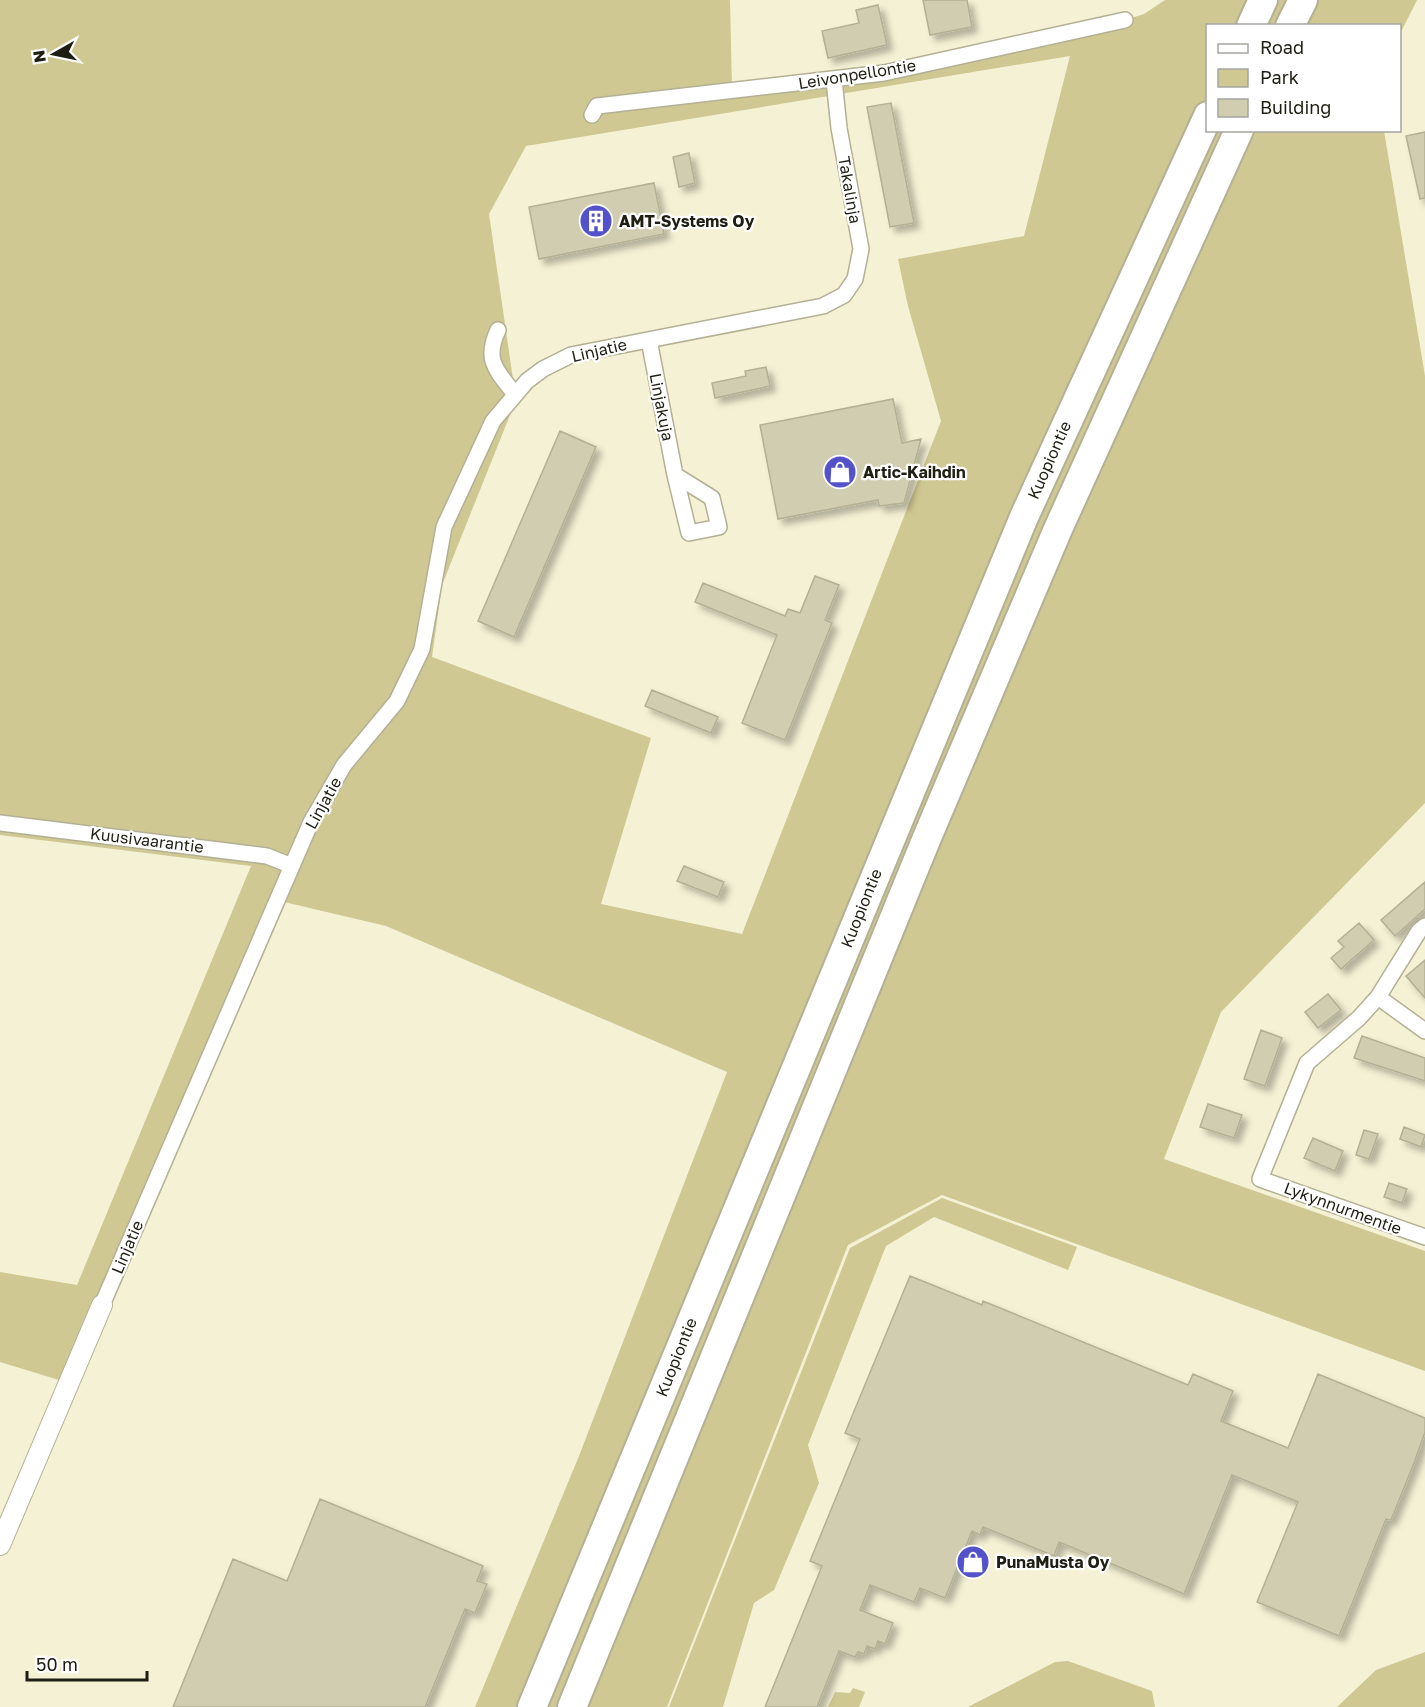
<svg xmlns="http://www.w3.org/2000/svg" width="1425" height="1707" font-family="'Golos Text',sans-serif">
<defs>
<filter id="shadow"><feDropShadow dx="5.5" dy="5.5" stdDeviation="3" flood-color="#0004"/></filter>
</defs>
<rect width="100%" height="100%" fill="#f5f1d4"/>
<!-- green -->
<path fill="#cfc892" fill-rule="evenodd" d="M 0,0 L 730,0 L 732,89 L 834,80 L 1125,20 L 1144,14 L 1165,0 L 1417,0 L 1400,34 L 1400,26 L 1208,26 L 1208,130 L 1384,131 L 1425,376 L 1425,803 L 1221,1012 L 1164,1159 L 1425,1251 L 1425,1371 L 942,1195 L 848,1245 L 667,1707 L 475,1707 L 579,1456 L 727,1072 L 386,926 L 280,901 L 72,1384 L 0,1362 L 0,1272 L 77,1285 L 251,866 L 0,835 ZM 1070,56 L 1024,236 L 898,259 L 908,306 L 941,421 L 742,934 L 601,904 L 651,738 L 432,657 L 442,585 L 516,400 L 489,214 L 526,146 Z
M 942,1198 L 1077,1247 L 1068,1270 L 934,1217 L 886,1246 L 808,1445 L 819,1483 L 774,1590 L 754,1603 L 723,1707 L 669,1707 L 850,1248 Z
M 1425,1652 L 1425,1707 L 1337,1707 L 1376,1670 Z
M 1068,1661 L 1152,1691 L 1155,1707 L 968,1707 L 1055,1662 Z
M 853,1688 L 865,1692 L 859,1707 L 828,1707 L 835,1692 L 850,1693 Z"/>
<!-- building -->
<path fill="#d1cdb1" stroke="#b3b094" stroke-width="1.5" filter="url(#shadow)" d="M 923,0 L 967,0 L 972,27 L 930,35 Z
M 878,5 L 887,45 L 828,58 L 822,31 L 859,23 L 856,10 Z
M 891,103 L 914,223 L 890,227 L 867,107 Z
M 1425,132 L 1425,198 L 1420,199 L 1406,136 Z
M 689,153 L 695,183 L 679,187 L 673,157 Z
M 654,183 L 664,234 L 539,259 L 529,207 Z
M 766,367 L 770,386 L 715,398 L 712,383 L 746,376 L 745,371 Z
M 893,399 L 902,443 L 921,439 L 904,503 L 879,506 L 878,500 L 778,519 L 760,425 Z
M 560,431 L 596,447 L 514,637 L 478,621 Z
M 815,576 L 839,585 L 825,620 L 832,623 L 785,740 L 742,723 L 777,635 L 695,602 L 703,583 L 785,616 L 788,609 L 800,613 Z
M 652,690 L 718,717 L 711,733 L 645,706 Z
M 684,866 L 724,882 L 718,897 L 677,881 Z
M 1425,882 L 1425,909 L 1395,936 L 1381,920 Z
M 1359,923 L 1374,940 L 1341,969 L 1331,958 L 1344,947 L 1338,941 Z
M 1425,960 L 1425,998 L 1406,976 Z
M 1328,994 L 1341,1010 L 1318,1028 L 1305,1012 Z
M 1261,1030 L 1282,1038 L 1265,1086 L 1244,1079 Z
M 1362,1036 L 1425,1058 L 1425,1081 L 1354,1058 Z
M 1208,1104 L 1242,1115 L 1234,1138 L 1200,1127 Z
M 1404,1127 L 1425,1135 L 1421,1147 L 1400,1139 Z
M 1364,1130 L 1378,1134 L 1369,1159 L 1356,1155 Z
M 1313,1138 L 1343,1151 L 1335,1171 L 1304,1158 Z
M 1389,1183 L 1407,1189 L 1402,1203 L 1384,1197 Z
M 910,1276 L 982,1305 L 983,1301 L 1188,1385 L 1193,1374 L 1233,1391 L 1221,1421 L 1288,1448 L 1318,1374 L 1425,1418 L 1425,1432 L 1414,1463 L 1391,1520 L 1386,1519 L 1339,1636 L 1257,1602 L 1298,1502 L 1232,1475 L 1184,1594 L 1059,1542 L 1054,1556 L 983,1527 L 980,1535 L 972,1531 L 945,1598 L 920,1588 L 914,1602 L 870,1585 L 860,1610 L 893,1623 L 885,1644 L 878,1641 L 875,1649 L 867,1646 L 864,1654 L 858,1652 L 855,1657 L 839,1651 L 817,1707 L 765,1707 L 822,1566 L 810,1561 L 860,1439 L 845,1433 Z
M 320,1499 L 483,1566 L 477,1581 L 487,1584 L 475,1613 L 465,1609 L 425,1707 L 173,1707 L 233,1559 L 287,1581 Z"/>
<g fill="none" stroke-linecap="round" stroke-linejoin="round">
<defs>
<path id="minor" d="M 592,115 L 597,106 L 884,73 L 1125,20
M 498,330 C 484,360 496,370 514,393
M 649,340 L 675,475 L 689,533 L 719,527 L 712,498 L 675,475
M 0,823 L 267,856 L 292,866
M 1425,926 L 1419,931 L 1378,997 L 1359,1018 L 1307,1063 L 1260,1179 L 1425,1237
M 1378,997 L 1425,1031
M 102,1305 L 311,822 L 344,765 L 397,701 L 422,649 L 444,527 L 493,421 L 527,381 L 543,369 L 571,355 L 823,306 L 844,295 L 855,279 L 861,249 L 839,128 L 834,80"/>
<path id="tertiary" d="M 0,1545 L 102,1305"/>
<path id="motorway" d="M 1251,26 L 1263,0
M 1290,26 L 1303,0
M 532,1707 L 1024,517 L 1208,116
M 572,1707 L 926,840 L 1058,529 L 1239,130"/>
</defs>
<!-- minor casing -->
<use href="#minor" stroke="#b3b094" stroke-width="18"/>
<!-- tertiary casing -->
<use href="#tertiary" stroke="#b3b094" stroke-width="22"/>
<!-- motorway casing -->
<use href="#motorway" stroke="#b3b094" stroke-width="32"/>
<!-- minor -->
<use href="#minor" stroke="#fff" stroke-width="15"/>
<!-- tertiary -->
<use href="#tertiary" stroke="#fff" stroke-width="20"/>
<!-- motorway -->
<use href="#motorway" stroke="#fff" stroke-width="28"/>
</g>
<!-- icons -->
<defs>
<symbol id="building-disc" viewBox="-11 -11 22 22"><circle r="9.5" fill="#5352c9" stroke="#fff"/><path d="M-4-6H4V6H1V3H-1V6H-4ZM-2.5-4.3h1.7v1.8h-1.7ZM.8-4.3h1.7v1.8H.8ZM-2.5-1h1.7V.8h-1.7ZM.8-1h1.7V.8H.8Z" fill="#fff"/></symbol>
<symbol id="shop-disc" viewBox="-11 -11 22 22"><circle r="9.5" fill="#5352c9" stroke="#fff"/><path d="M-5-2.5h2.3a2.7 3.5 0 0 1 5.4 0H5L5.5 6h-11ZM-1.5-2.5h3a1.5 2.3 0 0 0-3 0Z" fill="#fff"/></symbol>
</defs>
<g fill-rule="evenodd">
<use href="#building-disc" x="577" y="202" width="38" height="38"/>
<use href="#shop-disc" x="821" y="453" width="38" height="38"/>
<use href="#shop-disc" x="954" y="1543" width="38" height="38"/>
</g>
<g text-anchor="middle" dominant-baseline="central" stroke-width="4.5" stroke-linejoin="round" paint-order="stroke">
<!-- street labels -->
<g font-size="16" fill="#1f1e13" stroke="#fff">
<text transform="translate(857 74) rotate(-9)">Leivonpellontie</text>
<text transform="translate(850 190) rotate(80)">Takalinja</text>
<text transform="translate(599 350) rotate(-13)">Linjatie</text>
<text transform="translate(662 407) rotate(79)">Linjakuja</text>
<text transform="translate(1049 460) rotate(-66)">Kuopiontie</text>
<text transform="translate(323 803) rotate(-61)">Linjatie</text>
<text transform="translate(147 840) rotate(7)">Kuusivaarantie</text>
<text transform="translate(861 908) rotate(-68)">Kuopiontie</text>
<text transform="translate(1343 1208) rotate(20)">Lykynnurmentie</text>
<text transform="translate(127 1247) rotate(-67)">Linjatie</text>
<text transform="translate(676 1357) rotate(-68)">Kuopiontie</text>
</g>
<!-- poi labels -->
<g font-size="16" font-weight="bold" fill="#1f1e13" stroke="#fff" text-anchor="start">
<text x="619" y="221">AMT-Systems Oy</text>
<text x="863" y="472">Artic-Kaihdin</text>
<text x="996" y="1562">PunaMusta Oy</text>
</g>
</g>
<!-- legend -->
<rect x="1206" y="24" width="195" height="108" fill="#ffffff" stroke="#a5a5a1" stroke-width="1.5"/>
<rect x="1218" y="44" width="30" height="9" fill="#ffffff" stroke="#a5a5a1" stroke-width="1.5"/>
<text x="1260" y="54" font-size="18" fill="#1f1e13">Road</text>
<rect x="1218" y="69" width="30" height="18" fill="#cfc892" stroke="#a5a5a1" stroke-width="1.5"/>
<text x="1260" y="84" font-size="18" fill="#1f1e13">Park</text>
<rect x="1218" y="99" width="30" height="18" fill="#d1cdb1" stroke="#a5a5a1" stroke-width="1.5"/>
<text x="1260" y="114" font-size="18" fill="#1f1e13">Building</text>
<!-- north arrow -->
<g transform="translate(54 54) rotate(261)" stroke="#ffffff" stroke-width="4.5" paint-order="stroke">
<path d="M0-4.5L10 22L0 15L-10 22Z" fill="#1f1e13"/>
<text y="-9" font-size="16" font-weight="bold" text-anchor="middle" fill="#1f1e13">N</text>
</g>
<!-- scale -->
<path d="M27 1671v9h120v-9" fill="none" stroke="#1f1e13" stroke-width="3"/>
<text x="36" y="1671" font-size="18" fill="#1f1e13" stroke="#ffffff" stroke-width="4.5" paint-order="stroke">50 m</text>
</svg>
